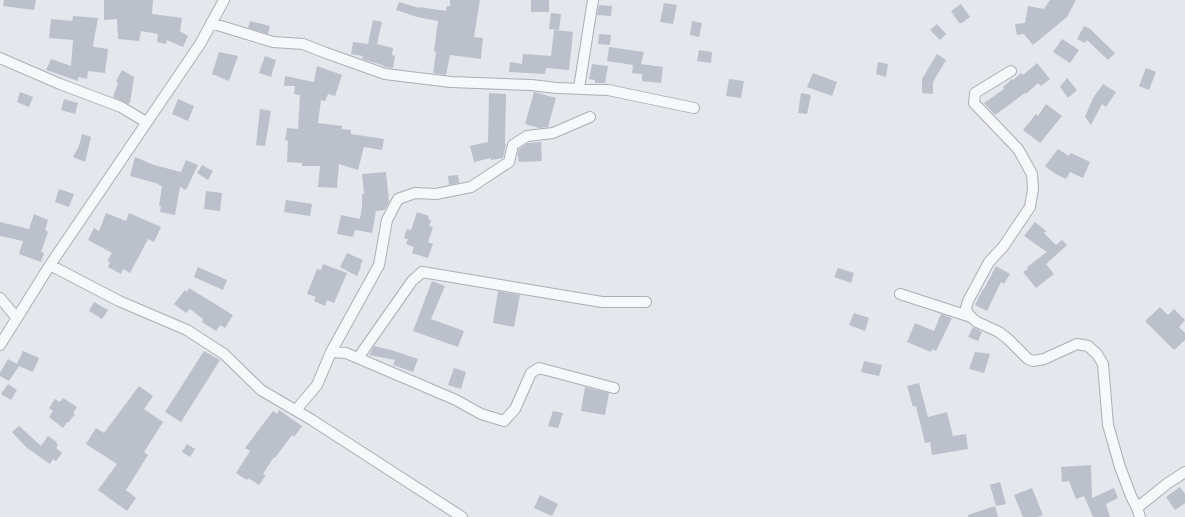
<svg xmlns="http://www.w3.org/2000/svg" width="1185" height="517" font-family="Karla,sans-serif">
<rect width="100%" height="100%" fill="#e4e7ec"/>
<!-- building -->
<path fill="#bbc0ca" d="M 4,0 L 36,0 L 34,10 L 3,6 Z
M 104,0 L 153,0 L 152,14 L 182,18 L 180,31 L 188,36 L 183,47 L 167,40 L 166,44 L 157,42 L 158,34 L 141,31 L 139,41 L 118,39 L 117,19 L 104,20 Z
M 450,0 L 480,0 L 474,37 L 483,38 L 481,59 L 450,55 L 446,75 L 433,73 L 436,52 L 434,51 L 438,21 L 417,17 L 396,10 L 399,2 L 419,8 L 419,7 L 446,11 L 447,6 L 450,6 Z
M 531,0 L 549,0 L 549,12 L 531,12 Z
M 1050,0 L 1076,0 L 1067,17 L 1033,45 L 1024,34 L 1017,35 L 1015,24 L 1025,23 L 1028,6 L 1044,9 Z
M 664,3 L 677,5 L 673,24 L 660,22 Z
M 961,4 L 970,17 L 962,23 L 959,23 L 951,11 Z
M 599,5 L 612,6 L 611,16 L 597,15 Z
M 551,13 L 561,14 L 559,30 L 549,29 Z
M 73,16 L 98,18 L 93,45 L 94,47 L 108,49 L 105,73 L 88,71 L 87,79 L 78,77 L 78,81 L 46,70 L 51,59 L 71,66 L 73,40 L 49,38 L 51,19 L 72,21 Z
M 373,20 L 382,22 L 377,44 L 393,48 L 392,55 L 395,56 L 393,68 L 385,67 L 382,65 L 362,59 L 363,56 L 351,54 L 353,42 L 368,44 Z
M 250,21 L 270,26 L 268,34 L 248,28 Z
M 692,21 L 702,23 L 699,37 L 690,35 Z
M 937,24 L 946,34 L 940,40 L 930,30 Z
M 1084,26 L 1090,29 L 1115,53 L 1108,60 L 1087,40 L 1085,43 L 1077,39 Z
M 554,30 L 573,32 L 569,70 L 546,68 L 545,74 L 509,72 L 510,62 L 522,64 L 523,54 L 551,56 Z
M 599,34 L 611,35 L 610,45 L 598,44 Z
M 1062,39 L 1079,50 L 1070,63 L 1053,52 Z
M 609,47 L 644,52 L 641,64 L 663,67 L 661,83 L 642,81 L 642,74 L 632,73 L 633,65 L 607,61 Z
M 699,50 L 712,52 L 711,63 L 697,61 Z
M 219,52 L 238,56 L 229,81 L 212,74 Z
M 937,54 L 946,60 L 933,82 L 933,94 L 922,93 L 922,79 Z
M 265,56 L 276,60 L 271,77 L 259,73 Z
M 878,62 L 888,64 L 886,77 L 876,74 Z
M 1037,63 L 1050,79 L 1041,86 L 1038,83 L 1026,94 L 1025,93 L 995,115 L 984,103 L 1004,89 L 1003,87 L 1012,79 L 1013,80 L 1021,73 L 1023,75 Z
M 592,64 L 608,66 L 605,83 L 595,83 L 595,80 L 589,79 Z
M 317,66 L 342,75 L 335,96 L 328,94 L 325,101 L 321,100 L 318,123 L 342,126 L 342,129 L 351,130 L 351,134 L 384,139 L 382,150 L 364,147 L 358,170 L 339,164 L 337,188 L 318,187 L 320,166 L 302,166 L 302,163 L 287,162 L 288,141 L 285,140 L 287,128 L 298,129 L 300,95 L 294,94 L 295,86 L 284,86 L 285,76 L 314,82 Z
M 1146,68 L 1156,72 L 1149,90 L 1139,86 Z
M 122,70 L 134,77 L 130,103 L 128,104 L 113,97 L 118,83 L 116,81 Z
M 813,73 L 837,82 L 832,96 L 807,87 Z
M 1067,78 L 1077,90 L 1068,98 L 1060,87 Z
M 729,79 L 744,81 L 741,98 L 726,96 Z
M 1103,84 L 1116,92 L 1106,107 L 1102,104 L 1091,125 L 1085,117 L 1093,98 Z
M 20,92 L 33,97 L 29,107 L 17,102 Z
M 534,92 L 556,98 L 548,127 L 539,128 L 525,124 Z
M 489,93 L 506,94 L 505,144 L 506,144 L 503,158 L 491,160 L 491,158 L 474,162 L 470,146 L 488,142 Z
M 801,93 L 811,95 L 807,114 L 798,113 Z
M 64,99 L 78,103 L 75,114 L 61,110 Z
M 178,99 L 194,106 L 188,121 L 172,114 Z
M 1046,104 L 1062,116 L 1040,143 L 1023,130 L 1036,114 L 1038,116 Z
M 260,109 L 271,111 L 265,146 L 256,145 Z
M 82,134 L 91,137 L 85,162 L 73,157 L 79,146 Z
M 541,142 L 542,161 L 519,162 L 518,155 L 517,156 L 519,149 L 528,143 Z
M 1058,149 L 1069,156 L 1071,153 L 1090,162 L 1083,178 L 1070,172 L 1066,179 L 1054,173 L 1045,166 Z
M 135,157 L 154,165 L 181,172 L 186,160 L 198,165 L 186,190 L 180,187 L 175,215 L 160,212 L 161,206 L 159,206 L 162,186 L 158,185 L 159,184 L 130,176 Z
M 202,165 L 213,171 L 208,180 L 197,173 Z
M 386,172 L 389,202 L 385,210 L 376,211 L 372,233 L 355,230 L 353,237 L 337,234 L 341,215 L 360,219 L 362,206 L 362,194 L 364,194 L 362,174 Z
M 458,175 L 459,183 L 449,185 L 448,176 Z
M 59,189 L 74,194 L 69,207 L 55,202 Z
M 206,191 L 222,193 L 220,211 L 204,209 Z
M 286,200 L 312,204 L 310,216 L 284,212 Z
M 417,212 L 429,216 L 428,219 L 431,220 L 429,226 L 433,227 L 428,242 L 433,244 L 428,258 L 412,253 L 414,247 L 406,244 L 408,239 L 404,238 L 407,229 L 411,230 Z
M 106,213 L 126,221 L 129,213 L 161,227 L 154,242 L 148,239 L 130,273 L 123,269 L 121,274 L 108,267 L 110,262 L 107,261 L 112,253 L 88,240 L 94,228 L 99,231 Z
M 34,214 L 48,220 L 45,230 L 48,232 L 41,252 L 44,253 L 41,262 L 19,254 L 23,241 L 0,236 L 0,222 L 29,229 Z
M 1035,222 L 1046,231 L 1044,233 L 1056,245 L 1062,240 L 1067,245 L 1046,264 L 1054,274 L 1036,288 L 1023,272 L 1028,269 L 1027,267 L 1047,252 L 1024,236 Z
M 347,253 L 363,260 L 360,266 L 361,267 L 357,276 L 340,267 Z
M 323,264 L 347,273 L 334,303 L 327,300 L 325,306 L 314,301 L 316,297 L 307,294 L 317,269 L 321,270 Z
M 996,266 L 1010,274 L 1004,284 L 1001,282 L 987,311 L 975,305 L 983,289 L 984,289 Z
M 198,267 L 227,280 L 223,290 L 194,277 Z
M 838,268 L 854,273 L 851,283 L 834,277 Z
M 432,281 L 445,286 L 431,319 L 464,331 L 458,347 L 413,331 Z
M 189,288 L 233,315 L 225,328 L 220,325 L 216,331 L 202,322 L 203,319 L 190,309 L 186,313 L 174,304 L 185,290 L 187,292 Z
M 498,291 L 520,295 L 514,327 L 493,323 Z
M 94,302 L 108,310 L 102,319 L 89,311 Z
M 1160,307 L 1168,315 L 1174,309 L 1185,320 L 1179,327 L 1185,333 L 1185,340 L 1174,350 L 1145,321 Z
M 854,313 L 869,318 L 865,331 L 849,325 Z
M 941,314 L 952,318 L 936,351 L 932,349 L 931,352 L 907,342 L 915,323 L 934,331 Z
M 973,327 L 982,332 L 978,341 L 968,337 Z
M 374,346 L 391,350 L 418,359 L 413,372 L 393,365 L 395,360 L 369,355 Z
M 23,351 L 39,358 L 33,372 L 19,366 L 9,381 L 0,376 L 0,373 L 8,359 L 17,364 Z
M 204,351 L 220,360 L 181,422 L 165,412 Z
M 975,352 L 990,354 L 984,373 L 969,369 Z
M 864,361 L 882,365 L 879,376 L 861,372 Z
M 454,368 L 466,372 L 461,389 L 448,385 Z
M 919,383 L 928,417 L 947,412 L 953,436 L 966,434 L 968,449 L 932,455 L 930,442 L 925,443 L 916,406 L 913,407 L 907,386 Z
M 8,384 L 17,390 L 11,400 L 1,394 Z
M 139,386 L 153,396 L 144,409 L 163,422 L 144,452 L 148,455 L 126,490 L 136,498 L 127,511 L 98,490 L 117,464 L 86,444 L 96,428 L 104,433 Z
M 585,387 L 609,393 L 605,415 L 581,411 Z
M 63,398 L 77,407 L 73,413 L 75,414 L 68,423 L 67,422 L 63,428 L 49,417 L 53,411 L 49,408 L 55,399 L 60,402 Z
M 279,410 L 302,426 L 294,437 L 292,435 L 275,458 L 274,457 L 263,474 L 266,475 L 259,485 L 248,478 L 247,480 L 236,473 L 250,451 L 245,448 L 273,411 L 277,414 Z
M 553,411 L 563,413 L 558,428 L 548,426 Z
M 19,426 L 41,446 L 48,436 L 57,442 L 56,443 L 58,445 L 56,448 L 62,453 L 56,461 L 53,459 L 50,464 L 27,448 L 12,432 Z
M 187,444 L 195,449 L 190,457 L 182,452 Z
M 1091,465 L 1092,498 L 1114,488 L 1118,498 L 1106,504 L 1110,517 L 1093,517 L 1084,496 L 1076,499 L 1069,481 L 1062,482 L 1061,467 Z
M 1000,482 L 1006,504 L 996,506 L 990,485 Z
M 1180,487 L 1185,494 L 1185,503 L 1175,510 L 1166,497 Z
M 1032,488 L 1043,515 L 1037,517 L 1023,517 L 1014,495 Z
M 540,495 L 558,504 L 552,516 L 534,508 Z
M 995,506 L 998,517 L 968,517 L 968,515 Z"/>
<g fill="none" stroke-linecap="round" stroke-linejoin="round">
<defs>
<path id="street" d="M 211,23 L 273,42 L 303,44 L 326,53 L 385,74 L 451,82 L 531,85 L 557,88 L 608,90 L 694,108
M 0,58 L 60,84 L 121,107 L 146,122
M 1011,71 L 975,93 L 974,103 L 1018,149 L 1032,174 L 1033,189 L 1030,207 L 1003,247 L 989,262 L 968,301 L 966,308 L 967,312 L 971,317 L 977,322 L 999,332 L 1009,340 L 1028,359 L 1033,361 L 1044,359 L 1077,344 L 1088,346 L 1097,354 L 1103,364 L 1108,425 L 1120,467 L 1131,496 L 1137,508 L 1140,517
M 579,88 L 593,0
M 50,265 L 119,301 L 187,330 L 224,354 L 261,390 L 312,420 L 462,517
M 900,294 L 971,317
M 0,298 L 16,317
M 0,345 L 50,265 L 200,44 L 224,0
M 331,352 L 379,265 L 387,220 L 398,199 L 415,193 L 436,194 L 471,187 L 509,162 L 513,145 L 527,136 L 553,133 L 590,117
M 358,358 L 412,281 L 422,272 L 602,302 L 646,302
M 296,410 L 317,385 L 331,352 L 346,353 L 456,400 L 481,414 L 504,421 L 515,409 L 531,373 L 539,368 L 614,388
M 1137,508 L 1168,483 L 1185,472"/>
</defs>
<!-- street casing -->
<use href="#street" stroke="#a9aeb7" stroke-width="12"/>
<!-- street -->
<use href="#street" stroke="#f7f8fa" stroke-width="10"/>
</g>
</svg>
